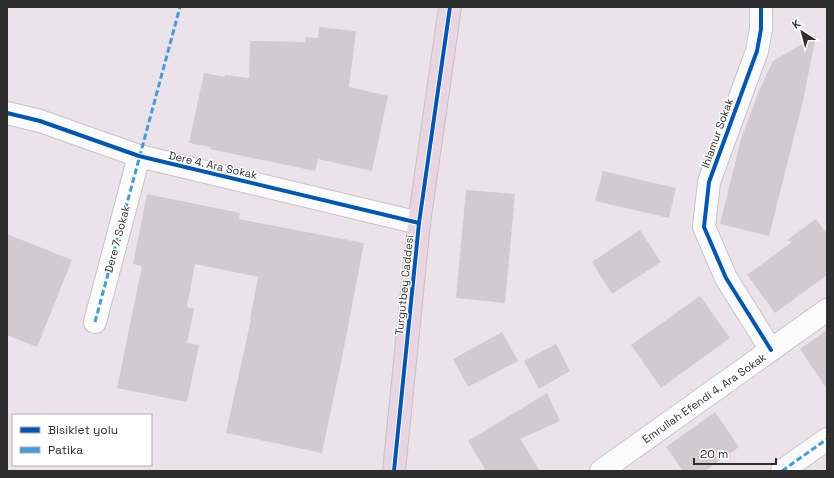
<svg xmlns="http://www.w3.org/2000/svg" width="834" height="478" font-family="'Space Grotesk',sans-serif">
<rect width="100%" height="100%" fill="#ece3ea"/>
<!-- building -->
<path fill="#d1cbd0" d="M 319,27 L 356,31 L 349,87 L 388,96 L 372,171 L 318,159 L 315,171 L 210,149 L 211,147 L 189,143 L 204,73 L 225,77 L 225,75 L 249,78 L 250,41 L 305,42 L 306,37 L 318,38 Z
M 816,36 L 803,101 L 769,236 L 720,224 L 741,139 L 759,91 L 773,61 Z
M 603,171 L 676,188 L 669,218 L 595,201 Z
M 466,190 L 515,194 L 505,303 L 456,298 Z
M 147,194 L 240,213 L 239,219 L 364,243 L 342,358 L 322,453 L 226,433 L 251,319 L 250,319 L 258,277 L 195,264 L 187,307 L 194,309 L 187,343 L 199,345 L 187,402 L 117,388 L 142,266 L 133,264 Z
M 816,219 L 827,234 L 827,275 L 775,313 L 747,275 L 792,242 L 787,240 Z
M 640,230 L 661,262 L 612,294 L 592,262 Z
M 7,234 L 72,260 L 37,347 L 7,335 Z
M 700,296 L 730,338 L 661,388 L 631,345 Z
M 827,330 L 827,389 L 800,349 Z
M 502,332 L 518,361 L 468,387 L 453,359 Z
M 556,344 L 570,371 L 539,389 L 524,361 Z
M 547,393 L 560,421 L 520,439 L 540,471 L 486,471 L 468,441 Z
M 715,412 L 739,447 L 705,471 L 683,471 L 666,447 Z"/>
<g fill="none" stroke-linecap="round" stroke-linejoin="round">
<defs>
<path id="street" d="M 761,7 L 761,29 L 757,51 L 709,182 L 704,227 L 726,278 L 771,350
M 7,113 L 40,121 L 139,156 L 419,223
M 95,322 L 139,156
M 601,471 L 827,310
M 782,471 L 827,439"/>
<path id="primary" d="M 394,471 L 419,223 L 450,7"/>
</defs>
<!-- street casing -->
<use href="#street" stroke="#c5c4c6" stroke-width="24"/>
<!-- primary casing -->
<use href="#primary" stroke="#c6c3c6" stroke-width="24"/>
<!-- street -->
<use href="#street" stroke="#fcfbfc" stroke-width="22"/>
<!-- primary -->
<use href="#primary" stroke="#e9d4e1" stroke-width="22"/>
<!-- quiet -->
<path stroke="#3d9de1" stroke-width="3" stroke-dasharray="6 3" stroke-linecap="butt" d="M 95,322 L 180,7
M 782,471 L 827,439"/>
<defs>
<path id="cycleway" d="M 761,7 L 761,29 L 757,51 L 709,182 L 704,227 L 726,278 L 771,350
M 7,113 L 40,121 L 139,156 L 419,223
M 394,471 L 419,223 L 450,7"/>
</defs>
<!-- cycleway casing -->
<use href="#cycleway" stroke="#fff" stroke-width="6"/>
<!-- cycleway -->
<use href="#cycleway" stroke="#0057b8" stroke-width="4"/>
</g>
<g text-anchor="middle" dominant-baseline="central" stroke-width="3" stroke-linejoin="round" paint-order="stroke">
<!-- street labels -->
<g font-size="11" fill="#2e2e2e" stroke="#fff">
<text transform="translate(717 133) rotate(-70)">Ihlamur Sokak</text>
<text transform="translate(213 165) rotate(13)">Dere 4. Ara Sokak</text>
<text transform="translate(117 239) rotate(-75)">Dere 7. Sokak</text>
<text transform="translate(404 285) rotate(-84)">Turgutbey Caddesi</text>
<text transform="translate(704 398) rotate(-35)">Emrullah Efendi 4. Ara Sokak</text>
</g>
</g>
<!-- border -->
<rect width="834" height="478" fill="none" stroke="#2e2e2e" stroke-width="16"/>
<!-- legend -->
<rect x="12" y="414" width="140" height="52" fill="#ffffff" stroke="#ababab"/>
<rect x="20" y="427" width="20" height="6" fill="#0057b8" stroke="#ababab"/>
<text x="48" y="434" font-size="12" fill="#2e2e2e">Bisiklet yolu</text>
<rect x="20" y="447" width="20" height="6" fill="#3d9de1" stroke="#ababab"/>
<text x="48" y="454" font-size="12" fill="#2e2e2e">Patika</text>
<!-- north arrow -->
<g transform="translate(802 32) rotate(324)" stroke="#ffffff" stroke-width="3" paint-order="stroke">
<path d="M0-3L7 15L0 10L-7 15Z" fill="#2e2e2e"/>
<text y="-6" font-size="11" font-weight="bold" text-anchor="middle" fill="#2e2e2e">K</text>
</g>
<!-- scale -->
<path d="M694 458v6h82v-6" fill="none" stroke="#2e2e2e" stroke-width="2"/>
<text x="700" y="458" font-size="12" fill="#2e2e2e" stroke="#ffffff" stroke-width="3" paint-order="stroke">20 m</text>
</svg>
